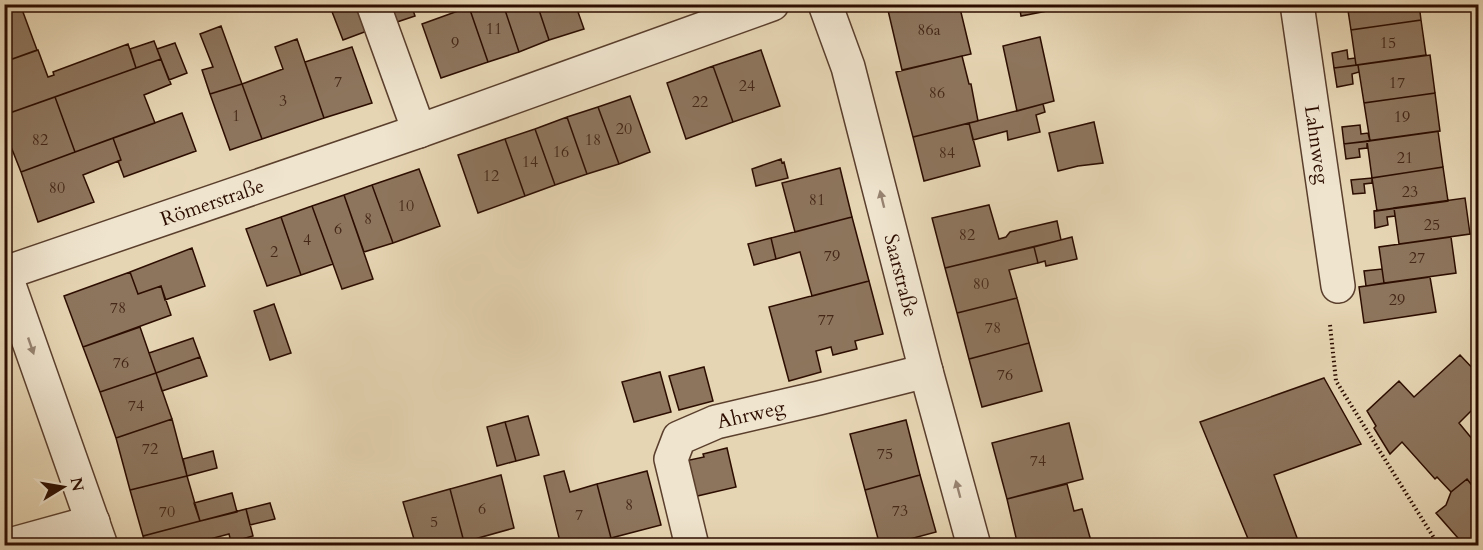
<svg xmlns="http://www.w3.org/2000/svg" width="1483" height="550" font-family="Cardo,serif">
<rect width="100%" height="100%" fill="#e6d5b3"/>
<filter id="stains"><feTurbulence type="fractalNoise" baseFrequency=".00333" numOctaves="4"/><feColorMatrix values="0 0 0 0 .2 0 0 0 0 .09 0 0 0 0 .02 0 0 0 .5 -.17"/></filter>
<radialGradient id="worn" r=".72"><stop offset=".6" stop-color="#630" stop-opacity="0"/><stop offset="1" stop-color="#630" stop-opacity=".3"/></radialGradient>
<!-- building -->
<path fill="#8d755d" stroke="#2c0d00" stroke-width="1.5" d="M 20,4 L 37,50 L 4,62 L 4,10 Z
M 329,4 L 357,4 L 367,31 L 343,40 Z
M 390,4 L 411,4 L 415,16 L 397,22 Z
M 468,4 L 503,4 L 519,52 L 488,62 Z
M 503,4 L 537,4 L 549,40 L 519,52 Z
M 537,4 L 599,4 L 578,12 L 584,29 L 549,40 Z
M 894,4 L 959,4 L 971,54 L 902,70 L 887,6 Z
M 1019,4 L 1062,4 L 1063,8 L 1021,16 Z
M 1327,4 L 1341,4 L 1341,9 L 1328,11 Z
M 1347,4 L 1419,4 L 1421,20 L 1351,30 Z
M 469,7 L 488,62 L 441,78 L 422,24 Z
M 1421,20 L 1426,55 L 1356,65 L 1351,30 Z
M 221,26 L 242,84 L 210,94 L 202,70 L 213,67 L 200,34 Z
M 1040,37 L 1054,101 L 1017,111 L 1003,46 Z
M 297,39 L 324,118 L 262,139 L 242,84 L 283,69 L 275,47 Z
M 154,41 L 161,59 L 136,68 L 130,49 Z
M 175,43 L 187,73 L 169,80 L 157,49 Z
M 128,44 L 136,68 L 4,115 L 4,62 L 38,50 L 48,77 L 54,75 L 53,72 Z
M 352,47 L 372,103 L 324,118 L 305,62 Z
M 761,50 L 780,106 L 733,122 L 713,66 Z
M 1347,50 L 1348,59 L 1355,58 L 1356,65 L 1334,68 L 1332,53 Z
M 1430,55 L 1435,93 L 1364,103 L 1358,65 Z
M 962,56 L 969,84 L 971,84 L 978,121 L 913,137 L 896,72 Z
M 161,59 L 171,84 L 144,95 L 155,123 L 75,152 L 55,97 Z
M 1358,65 L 1359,72 L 1352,74 L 1353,84 L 1337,87 L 1334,68 Z
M 713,66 L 733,122 L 686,139 L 667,83 Z
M 242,84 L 262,139 L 230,150 L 210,94 Z
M 1435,93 L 1440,131 L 1370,141 L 1364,103 Z
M 630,96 L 650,152 L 619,164 L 598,107 Z
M 55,97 L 75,152 L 21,172 L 4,129 L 4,115 Z
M 1043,104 L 1045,112 L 1036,115 L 1040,132 L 1008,140 L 1007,131 L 973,140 L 969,123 Z
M 598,107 L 619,164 L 587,174 L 567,117 Z
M 182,113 L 196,151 L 124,177 L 118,161 L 121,160 L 113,138 Z
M 567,117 L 587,174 L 555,185 L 535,129 Z
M 1094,122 L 1103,163 L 1078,166 L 1058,171 L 1049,133 Z
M 969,123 L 980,166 L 924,181 L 913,137 Z
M 1360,125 L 1361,134 L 1368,133 L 1370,141 L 1344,144 L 1342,127 Z
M 535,129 L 555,185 L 525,196 L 505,139 Z
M 1438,131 L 1443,167 L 1372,178 L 1367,141 Z
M 113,138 L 121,160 L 83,175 L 94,202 L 38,222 L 21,172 Z
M 505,139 L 525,196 L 478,213 L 458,155 Z
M 1367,141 L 1367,148 L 1359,149 L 1360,157 L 1346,159 L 1344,144 Z
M 781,159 L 782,163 L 784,162 L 788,178 L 756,186 L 752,169 Z
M 1443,167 L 1448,201 L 1377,211 L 1372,178 Z
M 840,168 L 852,217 L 795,232 L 782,183 Z
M 419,169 L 440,226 L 393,243 L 372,185 Z
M 1372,178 L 1372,183 L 1364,184 L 1365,193 L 1353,194 L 1351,180 Z
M 372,185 L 393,243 L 364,252 L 344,195 Z
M 344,195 L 373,279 L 342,289 L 312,206 Z
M 1465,198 L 1470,234 L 1399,244 L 1394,208 Z
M 989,205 L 999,239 L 1006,237 L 1010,232 L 1057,221 L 1061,240 L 945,268 L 932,218 Z
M 312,206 L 333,264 L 301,275 L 281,217 Z
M 1394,208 L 1395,216 L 1387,217 L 1388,225 L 1375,228 L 1374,211 Z
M 281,217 L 301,275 L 267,286 L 246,229 Z
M 852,217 L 869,281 L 812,296 L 800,252 L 776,259 L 771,238 Z
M 1072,237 L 1077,259 L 1046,266 L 1045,261 L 1038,263 L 1034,247 Z
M 1451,237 L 1456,273 L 1384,283 L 1379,247 Z
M 771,238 L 776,259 L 754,265 L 748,244 Z
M 1034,247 L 1038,263 L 1009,270 L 1017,298 L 957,313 L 945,268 Z
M 192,248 L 205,286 L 165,300 L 161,286 L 138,294 L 130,272 Z
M 1382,269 L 1384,283 L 1366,286 L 1364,271 Z
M 130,272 L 138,294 L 161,286 L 171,315 L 83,347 L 64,296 Z
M 1430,277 L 1436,312 L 1364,323 L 1359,287 Z
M 869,281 L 883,334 L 855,341 L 857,349 L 833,355 L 831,347 L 816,351 L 821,372 L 789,381 L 769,307 Z
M 1017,298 L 1029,343 L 969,359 L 957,313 Z
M 274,304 L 291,353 L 270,360 L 254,311 Z
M 140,327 L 156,373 L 100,392 L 83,347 Z
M 193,338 L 200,357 L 156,373 L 149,353 Z
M 1029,343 L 1042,391 L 982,407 L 969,359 Z
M 1460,355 L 1478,374 L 1478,404 L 1459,423 L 1478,446 L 1478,493 L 1467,479 L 1451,492 L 1437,477 L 1435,479 L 1402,442 L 1390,454 L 1374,428 L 1376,426 L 1367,411 L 1399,381 L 1414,397 Z
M 200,357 L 207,376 L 162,391 L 156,373 Z
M 704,367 L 713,401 L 679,410 L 669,376 Z
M 660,372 L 671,412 L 634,422 L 622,382 Z
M 156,373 L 172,419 L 116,438 L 100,392 Z
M 1324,378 L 1361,444 L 1274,475 L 1300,546 L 1251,546 L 1200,422 Z
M 528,416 L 539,455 L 516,461 L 505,422 Z
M 172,419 L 187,476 L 130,490 L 116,438 Z
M 906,420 L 920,475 L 865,490 L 850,434 Z
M 505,422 L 516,461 L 497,466 L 487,427 Z
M 1069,423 L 1083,479 L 1007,499 L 992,443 Z
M 727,448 L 736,487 L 693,497 L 685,461 L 704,457 L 703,454 Z
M 213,451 L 217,468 L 187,476 L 183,459 Z
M 564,471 L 570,492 L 597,484 L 611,538 L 582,546 L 561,546 L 544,476 Z
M 647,471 L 661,525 L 611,538 L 597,484 Z
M 501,475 L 514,528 L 464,542 L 450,489 Z
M 920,475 L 936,532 L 884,546 L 880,546 L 865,490 Z
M 187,476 L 200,521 L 143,536 L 130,490 Z
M 1467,479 L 1478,493 L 1478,546 L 1465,546 L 1436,513 L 1446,505 L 1451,492 Z
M 1067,484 L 1074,511 L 1082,509 L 1091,541 L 1075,546 L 1018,546 L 1007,499 Z
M 450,489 L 464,542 L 450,546 L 416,546 L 403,502 Z
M 232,493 L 237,512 L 200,521 L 194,503 Z
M 270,503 L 275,519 L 250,525 L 246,509 Z
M 246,509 L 253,536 L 231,542 L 229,534 L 206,540 L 204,546 L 146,546 L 143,536 Z"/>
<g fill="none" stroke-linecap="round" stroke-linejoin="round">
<defs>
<g id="minor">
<path d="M 373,4 L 419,131"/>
<path id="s1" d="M 825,4 L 848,67 L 926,371 L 974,546"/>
<path id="s2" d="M 1297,4 L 1338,286"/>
<path d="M 4,271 L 101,546"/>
<path id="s3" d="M 5,273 L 419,131 L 772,4"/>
<path d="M 6,546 L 93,522"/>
<path id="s4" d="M 692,546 L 671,459 L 679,438 L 716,422 L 819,398 L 926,371"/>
</g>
</defs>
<!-- minor casing -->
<use href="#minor" stroke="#5a3f2d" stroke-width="36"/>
<!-- path -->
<path stroke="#2c0d00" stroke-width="4" stroke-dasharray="1.5 3" stroke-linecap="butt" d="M 1330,325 L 1336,381 L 1439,546"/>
<!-- minor -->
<use href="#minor" stroke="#efe4ce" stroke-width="33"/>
</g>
<!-- one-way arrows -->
<defs><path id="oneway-solid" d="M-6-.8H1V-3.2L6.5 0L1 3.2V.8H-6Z" transform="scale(1.5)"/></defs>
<g fill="#978371">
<use href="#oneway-solid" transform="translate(882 199) rotate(-104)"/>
<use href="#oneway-solid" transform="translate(31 346) rotate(71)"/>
<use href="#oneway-solid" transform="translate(958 489) rotate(-105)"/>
</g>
<g text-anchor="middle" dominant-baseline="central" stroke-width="6" stroke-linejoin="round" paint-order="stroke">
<!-- number labels -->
<g font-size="16" fill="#442717">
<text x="494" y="29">11</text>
<text x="929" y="30">86a</text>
<text x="455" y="43">9</text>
<text x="1388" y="43">15</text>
<text x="338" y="82">7</text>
<text x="1397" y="83">17</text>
<text x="747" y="86">24</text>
<text x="937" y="93">86</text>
<text x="283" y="101">3</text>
<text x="700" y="102">22</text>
<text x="236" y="116">1</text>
<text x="1402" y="117">19</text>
<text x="624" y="129">20</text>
<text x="40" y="140">82</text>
<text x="593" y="140">18</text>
<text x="561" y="152">16</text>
<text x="947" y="153">84</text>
<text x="1405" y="158">21</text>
<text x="530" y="162">14</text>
<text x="491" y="176">12</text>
<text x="57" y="188">80</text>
<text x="1410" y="192">23</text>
<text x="817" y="200">81</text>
<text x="406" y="206">10</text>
<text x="368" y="219">8</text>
<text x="1432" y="225">25</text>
<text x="338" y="229">6</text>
<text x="967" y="235">82</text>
<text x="307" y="240">4</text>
<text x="274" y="252">2</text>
<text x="832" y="256">79</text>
<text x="1417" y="258">27</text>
<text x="981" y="284">80</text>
<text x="1397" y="300">29</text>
<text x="118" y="308">78</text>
<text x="826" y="320">77</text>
<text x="993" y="328">78</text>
<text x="121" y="363">76</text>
<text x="1005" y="375">76</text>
<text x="136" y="406">74</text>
<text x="150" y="449">72</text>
<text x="885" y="454">75</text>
<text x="1038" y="461">74</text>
<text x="629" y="505">8</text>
<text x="482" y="509">6</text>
<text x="900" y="511">73</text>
<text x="167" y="512">70</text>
<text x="579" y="515">7</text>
<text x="434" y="522">5</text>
</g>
<!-- street labels -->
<g font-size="20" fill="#2c0d00" stroke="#efe4ce">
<text stroke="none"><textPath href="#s2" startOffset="142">Lahnweg</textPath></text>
<text stroke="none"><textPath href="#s3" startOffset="219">Römerstraße</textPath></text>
<text stroke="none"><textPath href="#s1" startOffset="282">Saarstraße</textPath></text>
<text stroke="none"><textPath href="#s4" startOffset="188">Ahrweg</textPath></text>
</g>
</g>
<!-- margin -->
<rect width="1483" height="550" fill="none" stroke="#e6d5b3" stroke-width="24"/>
<rect x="6" y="6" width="1471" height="538" fill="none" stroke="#2c0d00" stroke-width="3"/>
<rect x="12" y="12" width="1459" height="526" fill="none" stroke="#2c0d00" stroke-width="1.5"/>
<!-- north arrow -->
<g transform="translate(63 487) rotate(79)" stroke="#efe4ce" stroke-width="4.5" paint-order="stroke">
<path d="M0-4.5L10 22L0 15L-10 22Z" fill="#2c0d00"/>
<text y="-9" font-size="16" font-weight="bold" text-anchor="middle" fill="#2c0d00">N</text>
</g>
<rect width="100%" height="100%" filter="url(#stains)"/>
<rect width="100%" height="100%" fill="url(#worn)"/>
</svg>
